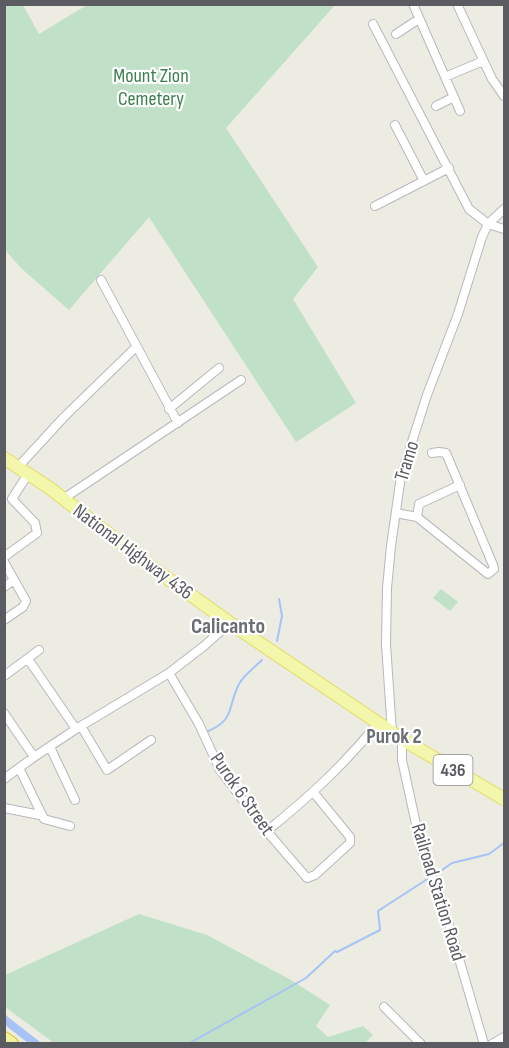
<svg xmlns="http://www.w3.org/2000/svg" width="509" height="1048" font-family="'Sofia Sans Condensed',sans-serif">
<rect width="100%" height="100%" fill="#ecece2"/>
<!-- green -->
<path fill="#c0e1c8" d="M 5,4 L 23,5 L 39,34 L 87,5 L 335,5 L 226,128 L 318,267 L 293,299 L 356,403 L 296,442 L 149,217 L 69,310 L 22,269 L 5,250 Z
M 441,589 L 458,602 L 450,611 L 433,598 Z
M 139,914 L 207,935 L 291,980 L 330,1005 L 316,1026 L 328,1037 L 363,1026 L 373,1035 L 364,1044 L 54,1043 L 5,1007 L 5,975 Z"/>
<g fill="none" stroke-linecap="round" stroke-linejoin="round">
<!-- stream -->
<path stroke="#a7c3f6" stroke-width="2" d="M 277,641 L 282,616 L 279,599
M 206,732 C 236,720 227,707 239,684 C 244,675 255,667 262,660
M 435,875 L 452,863 L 489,854 L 504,843
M 188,1044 L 306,978 L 335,951 L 337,952 L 380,930 L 378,911 L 429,878"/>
<!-- canal -->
<path stroke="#a7c3f6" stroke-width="8" d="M 4,1019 L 36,1044"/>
<defs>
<path id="minor" d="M 413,4 L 460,111
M 457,4 L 492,79 L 504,96
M 373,24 L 469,209 L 488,224 L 504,229
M 396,34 L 419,19
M 445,77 L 483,61
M 436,106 L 454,97
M 395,125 L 424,181
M 375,206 L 449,168
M 101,280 L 178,423
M 169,409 L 219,368
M 432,453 L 439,452 L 446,453 L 493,565 L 494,569 L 488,574 L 417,517 L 419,504 L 460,485
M 18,467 L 64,417 L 136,347
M 63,499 L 241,380
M 396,513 L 417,517
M 4,557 L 37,533 L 35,523 L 12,499 L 28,474
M 4,562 L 26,601 L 23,607 L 4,620
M 4,587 L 14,580
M 28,659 L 76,729
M 169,673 L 199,724 L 220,770 L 264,828 L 307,878 L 315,875 L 350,843 L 350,837 L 314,793
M 4,676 L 39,650
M 4,713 L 34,757
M 81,726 L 107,770 L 151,740
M 392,733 L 386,644 L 387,588 L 391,546 L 401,476 L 427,395 L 458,314 L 482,237 L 488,224 L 504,209
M 402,739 L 402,760 L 421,847 L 450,928 L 484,1044
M 50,747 L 75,800
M 19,768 L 44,819 L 70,826
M 4,779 L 34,757 L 76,729 L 169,673 L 204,646 L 230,623
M 4,808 L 40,815
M 267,831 C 309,797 344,765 378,723
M 384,1007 L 421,1044
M 492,1044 L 504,1037"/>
<path id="primary" d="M 4,458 L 51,489 L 146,563 L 230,623 L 402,739 L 504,799"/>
<path id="trunk" d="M 4,1039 L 11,1044"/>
</defs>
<!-- minor casing -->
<use href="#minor" stroke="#b7b8bd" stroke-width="10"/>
<!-- primary casing -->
<use href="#primary" stroke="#e3db63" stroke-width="14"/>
<!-- trunk casing -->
<use href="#trunk" stroke="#d8c515" stroke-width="16"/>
<!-- minor -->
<use href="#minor" stroke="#fff" stroke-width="8"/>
<!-- primary -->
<use href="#primary" stroke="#f3f7ac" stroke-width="12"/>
<!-- trunk -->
<use href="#trunk" stroke="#f2f39f" stroke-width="14"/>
</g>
<g text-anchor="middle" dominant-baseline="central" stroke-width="4.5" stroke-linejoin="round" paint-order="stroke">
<!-- shield labels -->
<rect fill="#fff" stroke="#8c8d90" stroke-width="1.5" x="433.5" y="755" width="39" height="30" rx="4.5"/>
<g font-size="18" font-weight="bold" fill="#5a5c61">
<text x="453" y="770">436</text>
</g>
<!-- park labels -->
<g font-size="20" fill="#3c7f4d" stroke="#fff">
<text x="151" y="76">Mount Zion<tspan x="151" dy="23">Cemetery</tspan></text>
</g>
<!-- street labels -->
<g font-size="20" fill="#5a5c61" stroke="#fff">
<text transform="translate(407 461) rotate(-73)">Tramo</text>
<text transform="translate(133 552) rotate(37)">National Highway 436</text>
<text transform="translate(242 794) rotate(55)">Purok 6 Street</text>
<text transform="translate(438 892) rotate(73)">Railroad Station Road</text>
</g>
<!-- neighbourhood labels -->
<g font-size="21" font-weight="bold" fill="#6b6e73" stroke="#fff">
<text x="394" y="736">Purok 2</text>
</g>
<!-- quarter labels -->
<g font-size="22" font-weight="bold" fill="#6b6e73" stroke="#fff">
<text x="228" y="626">Calicanto</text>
</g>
</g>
<!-- border -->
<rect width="509" height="1048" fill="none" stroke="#5a5c61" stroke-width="12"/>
</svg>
